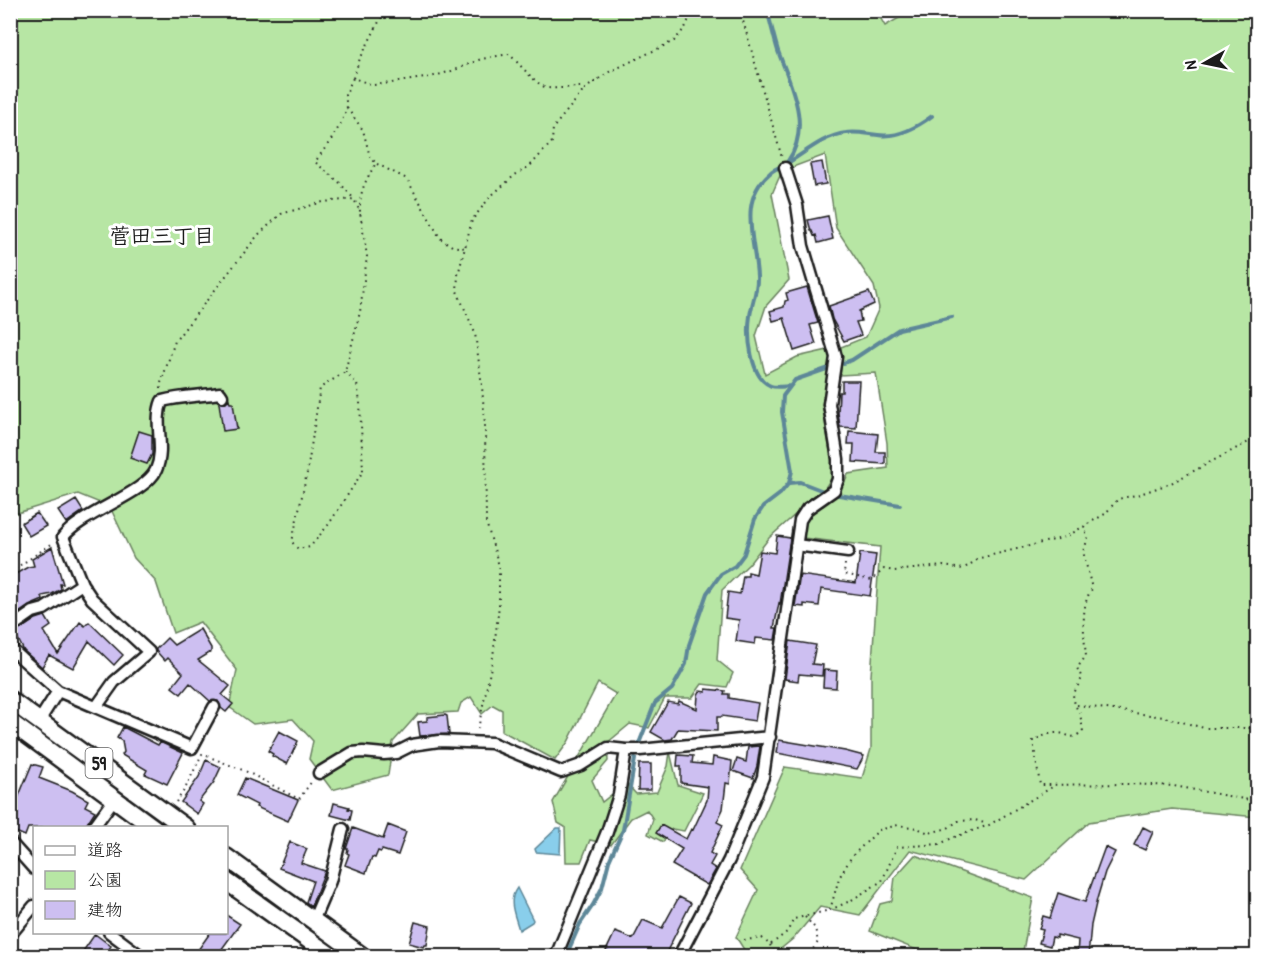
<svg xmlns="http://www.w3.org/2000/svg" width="1268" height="967" font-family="'Patrick Hand','Klee One',sans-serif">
<rect width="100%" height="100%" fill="#fff"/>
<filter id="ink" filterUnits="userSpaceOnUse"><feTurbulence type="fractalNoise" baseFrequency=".0167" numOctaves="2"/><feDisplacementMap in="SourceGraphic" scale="12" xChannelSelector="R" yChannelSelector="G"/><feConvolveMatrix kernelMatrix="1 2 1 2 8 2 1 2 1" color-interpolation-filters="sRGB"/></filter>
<g filter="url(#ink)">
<!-- green -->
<path fill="#b7e6a4" stroke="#6a8160" stroke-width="1.5" d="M 876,10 L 885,26 L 913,10 L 1257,11 L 1257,817 L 1172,809 L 1089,822 L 1026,880 L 910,850 L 860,915 L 820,907 L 794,938 L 772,956 L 748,956 L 736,937 L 758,890 L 740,870 L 785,767 L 862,778 L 871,749 L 871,676 L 880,547 L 803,538 C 804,532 804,525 807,519 C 818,500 842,497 848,474 L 888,468 L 887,443 L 876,373 L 840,375 L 842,360 L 841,347 L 866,337 L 879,308 L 874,286 L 836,228 L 825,155 L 782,171 L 772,194 L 789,280 L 766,306 L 756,336 L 765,374 L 797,357 L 828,350 L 830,359 L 822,405 L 833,468 L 832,477 L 825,488 L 769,538 L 749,564 L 722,590 L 717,660 L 733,673 L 727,687 L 702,684 L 692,698 L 665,698 L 649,728 L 630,724 L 607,743 L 608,761 L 592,780 L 602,802 L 626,783 L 636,794 L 657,792 L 668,766 L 670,752 L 678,785 L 703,793 L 684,831 L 672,829 L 663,842 L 648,834 L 653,819 L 647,810 L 631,818 L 611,845 L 590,840 L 581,862 L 566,862 L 565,827 L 558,823 L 553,802 L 616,694 L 598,683 L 568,742 L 555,760 L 502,731 L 502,710 L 493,705 L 482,714 L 471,697 L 461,703 L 458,712 L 418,714 L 393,742 L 388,775 L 332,790 L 309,759 L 313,741 L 293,719 L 253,724 L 229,707 L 237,670 L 200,622 L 173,633 L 156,582 L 134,558 L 110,507 L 78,494 L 11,515 L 11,11 Z
M 915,855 L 1033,898 L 1022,956 L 925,956 L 922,952 L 870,931 L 880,904 L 892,901 L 895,877 Z"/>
<!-- water -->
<path fill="#89ceeb" stroke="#5d8798" stroke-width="1.5" d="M 557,828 L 561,828 L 560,854 L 536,852 L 535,849 Z
M 517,888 L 533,920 L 532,922 L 519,930 C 515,915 507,901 517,888 Z"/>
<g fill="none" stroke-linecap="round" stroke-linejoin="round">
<!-- stream -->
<path stroke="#5d8798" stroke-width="4" d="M 767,10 C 771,24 774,38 778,51 C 791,86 812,126 788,161
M 790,386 C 785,386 776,388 771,386 C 750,378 747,335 750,316 C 752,302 758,290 757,276 C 755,239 737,201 770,173 C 774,169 780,167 786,164 C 805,153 823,136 846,133 C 857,131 867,134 878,135 C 898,138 916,128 932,116
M 789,483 L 800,482 L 826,492
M 833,494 L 900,505
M 638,746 L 655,703 L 672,689 L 686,664 L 689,645 L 707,593 L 721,574 L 735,566 L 744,554 L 755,519 L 763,507 L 780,494 L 789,483 L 792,471 L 782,412 L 783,396 L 795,380 L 852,360 L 899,329 L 952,317
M 566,956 L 580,924 L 593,905 L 602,888 L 609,861 L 623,830 L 635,759"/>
</g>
<!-- building -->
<path fill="#cdbff1" stroke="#1c1c1c" stroke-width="1.5" d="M 822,162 L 826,184 L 814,186 L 810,164 Z
M 828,216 L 833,239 L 818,243 L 816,235 L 814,236 L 812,231 L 811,231 L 808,220 Z
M 807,287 L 818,323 L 810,325 L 816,344 L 794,351 L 784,318 L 773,321 L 770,311 L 784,307 L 785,301 L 788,300 L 786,293 Z
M 869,292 L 874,304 L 859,311 L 861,321 L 856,322 L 861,335 L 844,341 L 832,319 L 829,306 Z
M 842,381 L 859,381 L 856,428 L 840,427 L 838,413 L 839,392 L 842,392 Z
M 229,399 L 230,403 L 233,403 L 237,429 L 223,431 L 219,403 L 226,402 Z
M 139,431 L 152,435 L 152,454 L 147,464 L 130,458 Z
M 849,431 L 878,434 L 876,452 L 885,452 L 885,464 L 853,462 L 854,444 L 848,444 Z
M 76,500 L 83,511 L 66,523 L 58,511 Z
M 37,513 L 46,526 L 29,536 L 21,523 Z
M 777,536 L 790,538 L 780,604 L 779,603 L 774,628 L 777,628 L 775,640 L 756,638 L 755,644 L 736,641 L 739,620 L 725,618 L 728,592 L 740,594 L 743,576 L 748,576 L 748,572 L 756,574 L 760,551 L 775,553 Z
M 52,547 L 63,584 L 60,584 L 61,589 L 52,594 L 42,596 L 43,600 L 29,606 L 10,619 L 10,577 L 28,567 L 34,566 L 32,559 Z
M 860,553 L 876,555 L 870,596 L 821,589 L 819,606 L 804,604 L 804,607 L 795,606 L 800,575 L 856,583 Z
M 45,616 L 51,626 L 44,631 L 58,654 L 80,622 L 85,626 L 89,622 L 123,655 L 114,665 L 89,641 L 73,668 L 49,655 L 42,667 L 24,651 L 15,633 L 36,619 Z
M 200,629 L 211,648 L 211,652 L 198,660 L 230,686 L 222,695 L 233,704 L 226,712 L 221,708 L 218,701 L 210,701 L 190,683 L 181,694 L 172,687 L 183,673 L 168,658 L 165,661 L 156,651 L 156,649 L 167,638 L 174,645 Z
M 790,641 L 816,645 L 812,664 L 823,665 L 822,676 L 799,674 L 798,681 L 785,679 Z
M 824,670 L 837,671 L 836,688 L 823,687 Z
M 706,689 L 725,691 L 724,694 L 729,694 L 729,698 L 758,703 L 755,721 L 722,716 L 722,717 L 717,717 L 717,731 L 678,729 L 672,739 L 665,740 L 651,732 L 668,702 L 678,704 L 679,701 L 697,709 L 698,695 L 700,691 L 706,692 Z
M 445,715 L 447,716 L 449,734 L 420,736 L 418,722 L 427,721 L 427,717 Z
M 123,727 L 158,745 L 160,742 L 183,753 L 167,784 L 145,774 L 147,770 L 122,755 L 124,752 L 122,741 L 117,738 Z
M 279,731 L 298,741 L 287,764 L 272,756 L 273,754 L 268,751 Z
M 779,740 L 845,751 L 864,756 L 857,769 L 777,753 Z
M 760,746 L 757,766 L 753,778 L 733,771 L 737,759 L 746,762 L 748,747 Z
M 678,755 L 693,756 L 692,763 L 712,765 L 713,757 L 732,761 L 730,784 L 726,783 L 723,809 L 717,822 L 723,825 L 710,853 L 715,856 L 710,865 L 716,869 L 707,885 L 672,865 L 682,849 L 656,833 L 661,825 L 686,839 L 691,829 L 693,830 L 707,800 L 708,787 L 681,783 L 681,766 L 677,766 Z
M 206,760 L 221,767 L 214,782 L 199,801 L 203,804 L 197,814 L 181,802 L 199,777 Z
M 32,764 L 43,767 L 39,778 L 72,791 L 88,800 L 85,806 L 95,811 L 84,828 L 28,828 L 25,836 L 11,830 L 18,812 L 10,809 L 10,795 L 18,798 Z
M 639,764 L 651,764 L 651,790 L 638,790 Z
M 245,778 L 298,800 L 288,821 L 256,807 L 257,805 L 237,795 Z
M 334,803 L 349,807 L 348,809 L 352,810 L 350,820 L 331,815 Z
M 388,825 L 406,832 L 398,855 L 382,850 L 381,852 L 378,851 L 375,858 L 372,857 L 366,873 L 345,865 L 349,854 L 347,853 L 348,849 L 346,849 L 353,828 L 383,839 Z
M 1143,827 L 1153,832 L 1145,850 L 1134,845 Z
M 290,842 L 307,849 L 301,863 L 325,871 L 311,906 L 306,902 L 313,881 L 279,868 Z
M 1105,847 L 1115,852 L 1105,872 L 1097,899 L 1091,925 L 1088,957 L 1077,957 L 1078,940 L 1057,935 L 1057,938 L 1052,937 L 1050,946 L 1039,943 L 1043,930 L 1039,929 L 1043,916 L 1050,918 L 1058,893 L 1085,902 Z
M 679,897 L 691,903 L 664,957 L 641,957 L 633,953 L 632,957 L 609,957 L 610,953 L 606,951 L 615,932 L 633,939 L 643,920 L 662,928 Z
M 226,915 L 240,924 L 216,957 L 193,957 L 210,933 L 226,933 Z
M 415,922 L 430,926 L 427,945 L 425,945 L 424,947 L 409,943 Z
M 95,934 L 111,946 L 104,957 L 79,957 Z"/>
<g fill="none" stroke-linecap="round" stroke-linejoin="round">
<defs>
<path id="minor" d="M 796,545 L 848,552
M 10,628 L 33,612 L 44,609 L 82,584
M 10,648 L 58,691 L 39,721
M 58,691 L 192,748 L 214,707
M 97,706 L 114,682 L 149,652 L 92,599 L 82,584 L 63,537 C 83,512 146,493 156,470 C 166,447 153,423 162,401 C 181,396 200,396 220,393 L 222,396
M 319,773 L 352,753 L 363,752 L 384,754 L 396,753 L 412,745 L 439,741 L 492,743 L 561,772 L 581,765 L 608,748 L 626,750
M 93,828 L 114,799
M 10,842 L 34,869
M 313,921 L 330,881 L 343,829
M 109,932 L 141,956
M 10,935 L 34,906
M 556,956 L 607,832 L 619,795 L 626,750 L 640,750 L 770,737
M 679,956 L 729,860 L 763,777 L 800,520 L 807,509 L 834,490 L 838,479 L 838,459 L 829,404 L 836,357 L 803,246 L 797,205 L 785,168"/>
<path id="primary" d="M 10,700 L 186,828
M 10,722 L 154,828
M 226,857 L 362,956
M 226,881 L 331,956"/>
</defs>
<!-- minor casing -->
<use href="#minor" stroke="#1c1c1c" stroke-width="15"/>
<!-- primary casing -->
<use href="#primary" stroke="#1c1c1c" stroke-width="21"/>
<!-- path -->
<path stroke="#1c1c1c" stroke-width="2" stroke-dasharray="1.5 4.5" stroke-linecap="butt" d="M 740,10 L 782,158
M 1123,10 L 1126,14 L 1141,15 L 1152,10
M 10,28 L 20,10
M 353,78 L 359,61 L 385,10
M 347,108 L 363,130 L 370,157 L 376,163 C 366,180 359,191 360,212 L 354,199
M 377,164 L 407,179 L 440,238 L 452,246 L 465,248
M 345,372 L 357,384 L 360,402 L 363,471 L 329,524 L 310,547 L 298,549 L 292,542 L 307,473 L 320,388 L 345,372 L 360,312 L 367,256 L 360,212
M 161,389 L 161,383 L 175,341 L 258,235 L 281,214 L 323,202 L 354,199 L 339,182 L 315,162 L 331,140 L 340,125 L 347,108 L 345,95 L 353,78 L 373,85 L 391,83 L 431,77 L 455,70 L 481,59 L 509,54 C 518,62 538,87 548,88 C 558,89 571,87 581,87 L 585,89 L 607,73 L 674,41 L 685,28 L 693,10
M 1258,437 L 1171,483 L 1140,494 L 1118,499 L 1105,514 L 1084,526 L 1088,539 L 1083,551 L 1092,589 C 1080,604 1084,636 1086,656 L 1077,668 L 1082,678 L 1073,695 L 1075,705 L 1080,714 L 1083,730 C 1071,743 1069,733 1057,733 C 1048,733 1041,737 1033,741 L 1040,785 L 1126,784 L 1174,786 L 1249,800 L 1258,796
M 845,564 L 844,574 L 872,580 L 884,569 L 894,571 L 943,566 L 963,569 L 980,558 L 1066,537 L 1084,526
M 10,572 L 53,543
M 1077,705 L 1164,717 L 1204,728 L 1258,728
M 478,729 L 493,657 L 499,605 L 499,566 L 486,522 L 485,425 L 482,386 L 475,333 L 457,291 L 458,275 L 472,220 L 491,196 L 515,175 L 530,166 L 552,142 L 553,128 L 585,89
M 176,802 L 185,789 L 202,754 L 245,771 L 299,799 L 312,781
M 830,910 L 839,878 L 852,856 L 879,830 L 898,825 L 917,828 L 929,833 L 948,828 L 958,821 L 975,820 L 987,824
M 805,917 L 815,928 L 818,942 L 808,956
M 744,940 L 762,938 L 770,945 L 787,932 L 794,919 L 830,910 L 850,901 L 882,881 L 897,847 L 940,844 L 952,838 L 989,825 L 1054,786
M 770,945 L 776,956"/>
<!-- minor -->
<use href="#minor" stroke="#fff" stroke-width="10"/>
<!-- primary -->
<use href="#primary" stroke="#fff" stroke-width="16"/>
</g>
</g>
<g text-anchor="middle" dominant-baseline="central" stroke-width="6" stroke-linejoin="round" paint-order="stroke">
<!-- shield labels -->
<rect fill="#fff" stroke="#606060" stroke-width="1.5" x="85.5" y="748" width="27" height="30" rx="4.5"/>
<g font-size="18" font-weight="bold" fill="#1c1c1c">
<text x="99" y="763">59</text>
</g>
<!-- neighbourhood labels -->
<g font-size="21" font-weight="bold" fill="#1c1c1c" stroke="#fff">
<text x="162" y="235">菅田三丁目</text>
</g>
</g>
<!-- margin -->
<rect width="1268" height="967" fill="none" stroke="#fff" stroke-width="36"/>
<rect x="18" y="18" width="1232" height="931" fill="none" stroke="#1c1c1c" stroke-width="2" filter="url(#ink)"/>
<!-- legend -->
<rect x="33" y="826" width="195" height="108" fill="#ffffff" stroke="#a4a4a4" stroke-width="1.5"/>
<rect x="45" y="846" width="30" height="9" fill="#ffffff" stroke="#a4a4a4" stroke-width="1.5"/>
<text x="87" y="856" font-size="18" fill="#1c1c1c">道路</text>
<rect x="45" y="871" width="30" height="18" fill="#b7e6a4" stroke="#a4a4a4" stroke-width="1.5"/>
<text x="87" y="886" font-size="18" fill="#1c1c1c">公園</text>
<rect x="45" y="901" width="30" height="18" fill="#cdbff1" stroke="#a4a4a4" stroke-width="1.5"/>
<text x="87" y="916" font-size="18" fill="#1c1c1c">建物</text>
<!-- north arrow -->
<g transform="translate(1205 63) rotate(261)" stroke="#ffffff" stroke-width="4.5" paint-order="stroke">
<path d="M0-4.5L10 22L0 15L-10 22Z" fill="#1c1c1c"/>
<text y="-9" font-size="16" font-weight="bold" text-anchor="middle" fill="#1c1c1c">N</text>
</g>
</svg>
